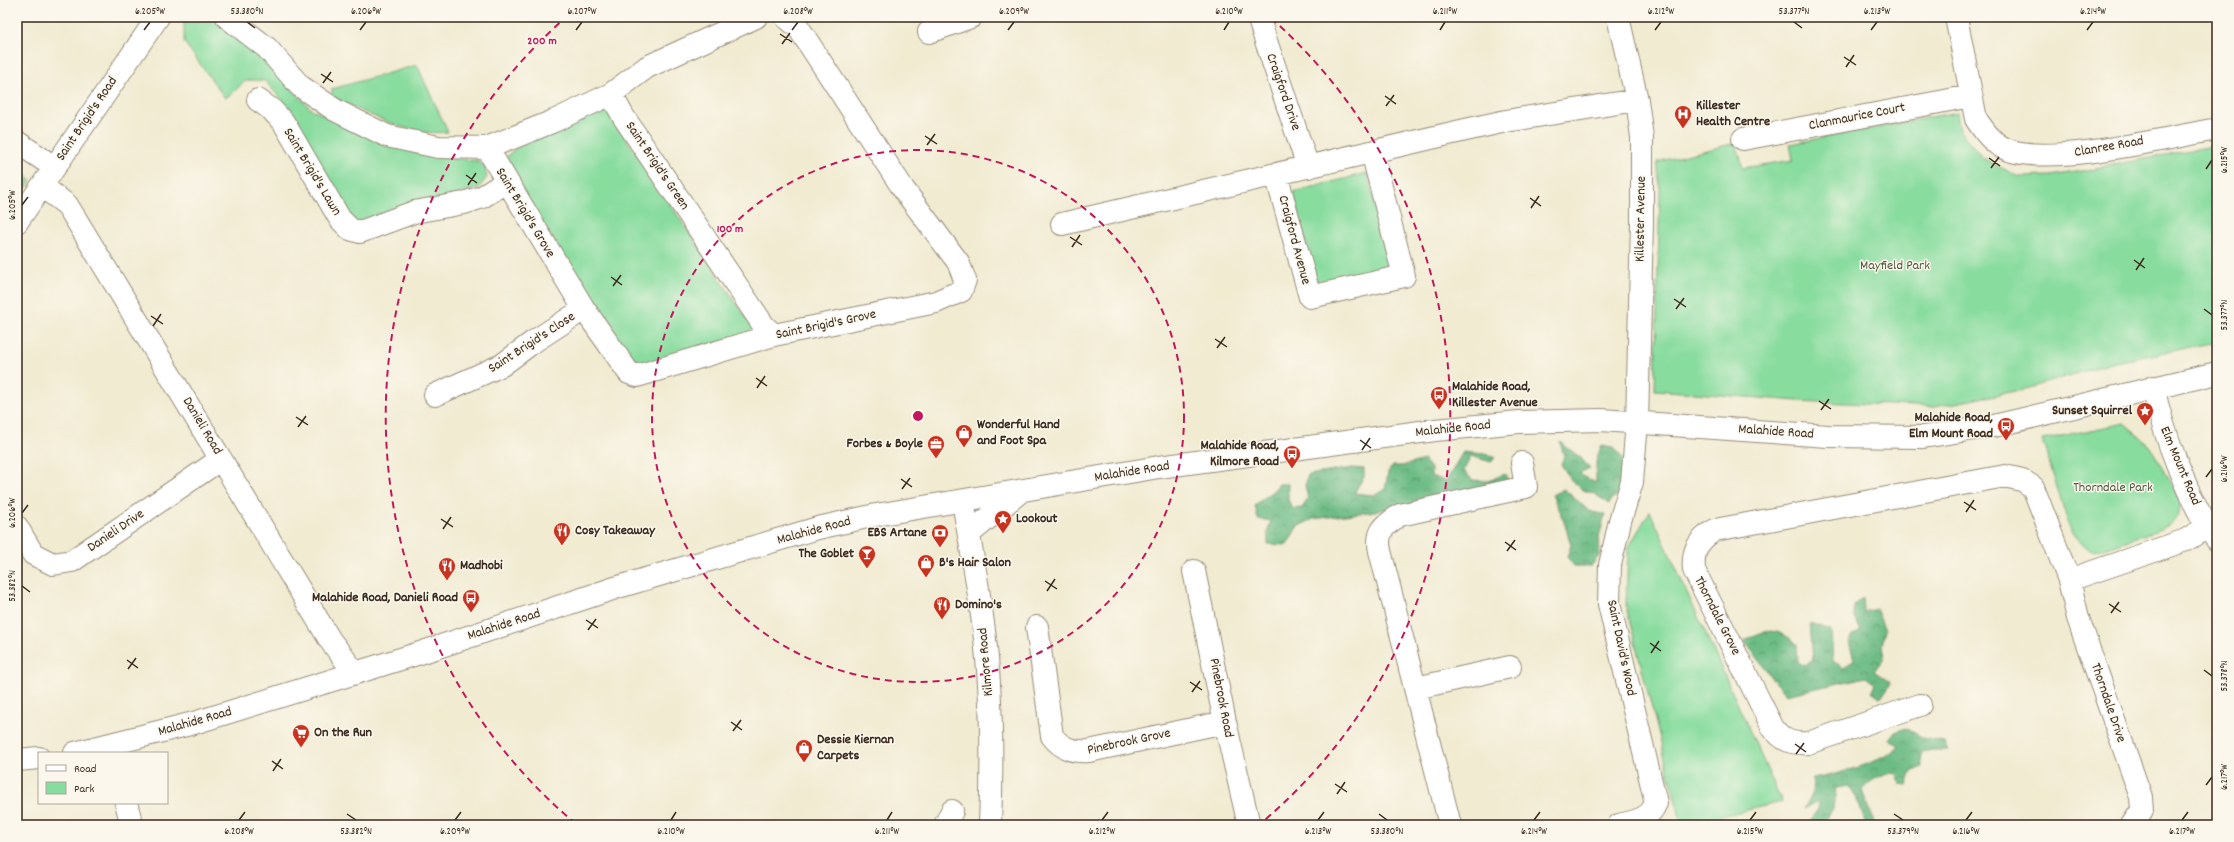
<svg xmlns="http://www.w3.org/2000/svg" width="2234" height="842" font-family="Dekko,sans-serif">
<defs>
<pattern id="forest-crowns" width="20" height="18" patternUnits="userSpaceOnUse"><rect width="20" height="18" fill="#6dbc85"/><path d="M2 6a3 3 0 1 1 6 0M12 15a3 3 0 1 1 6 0" fill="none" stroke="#5b996c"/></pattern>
</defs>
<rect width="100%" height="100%" fill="#fbf7ec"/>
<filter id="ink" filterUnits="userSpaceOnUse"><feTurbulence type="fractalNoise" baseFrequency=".025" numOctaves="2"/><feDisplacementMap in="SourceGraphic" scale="8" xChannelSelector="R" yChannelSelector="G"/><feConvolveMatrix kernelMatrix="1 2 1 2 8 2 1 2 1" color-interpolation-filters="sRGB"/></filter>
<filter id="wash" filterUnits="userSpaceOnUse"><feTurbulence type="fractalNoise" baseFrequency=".012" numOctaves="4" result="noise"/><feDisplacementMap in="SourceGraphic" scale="16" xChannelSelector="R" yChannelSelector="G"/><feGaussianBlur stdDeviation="0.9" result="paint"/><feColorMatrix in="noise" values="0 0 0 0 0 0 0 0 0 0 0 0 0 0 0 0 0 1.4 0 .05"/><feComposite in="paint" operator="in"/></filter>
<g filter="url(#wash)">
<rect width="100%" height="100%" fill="#f1ebd2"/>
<!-- green -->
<path fill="#87dc9e" stroke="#61835e" d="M 184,17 L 212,17 L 215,19 L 268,63 L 311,109 L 372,138 L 432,156 L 479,161 L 485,167 L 487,177 L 479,188 L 360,225 L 350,221 L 282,100 L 265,81 C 235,77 247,86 225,98 L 184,42 Z
M 417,65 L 448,132 C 409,137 367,113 332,97 L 332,89 Z
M 598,109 L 609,113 L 755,331 L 637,368 L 505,165 L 507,157 L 513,150 Z
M 1957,112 L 1960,131 L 1983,158 L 2019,177 L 2051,176 L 2081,171 L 2217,145 L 2217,342 L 2115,362 L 2025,389 L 1935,407 L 1798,401 L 1655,390 L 1660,189 L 1657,162 L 1736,143 L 1743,168 L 1793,160 L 1790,144 Z
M 17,163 L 31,181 L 17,201 Z
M 1367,173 L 1391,265 L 1317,284 L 1293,192 Z
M 2124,423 C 2132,430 2141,436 2147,443 C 2156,453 2177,492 2179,504 C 2180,516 2171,525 2161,529 L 2095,551 C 2083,548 2078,542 2071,532 L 2042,440 Z
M 1650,511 L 1782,802 L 1682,825 L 1626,607 L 1628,548 Z"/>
<!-- forest -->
<path fill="url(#forest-crowns)" stroke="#547352" d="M 1560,442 L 1581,458 L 1590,469 L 1579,474 L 1596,483 L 1596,462 L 1601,446 L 1613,448 L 1628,464 L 1620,494 L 1611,499 L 1609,504 L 1595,494 L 1583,490 L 1571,480 L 1561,464 L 1564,456 Z
M 1463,452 L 1486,454 L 1496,458 L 1491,462 L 1471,456 L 1464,470 L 1472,480 L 1488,481 L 1505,474 L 1510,484 L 1376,511 L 1313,519 L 1297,527 L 1287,545 L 1268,544 L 1268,530 L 1271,521 L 1258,519 L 1255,505 L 1274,490 L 1279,484 L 1288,484 L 1288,500 L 1293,509 L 1302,508 L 1308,499 L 1305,486 L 1308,475 L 1352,468 L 1364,469 L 1364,477 L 1354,493 L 1373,495 L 1385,490 L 1388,472 L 1393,466 L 1402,466 L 1424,460 L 1431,468 L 1431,476 L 1446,481 Z
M 1564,489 L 1589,511 L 1605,515 L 1599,537 L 1600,555 L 1591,566 L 1574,566 L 1567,557 L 1571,545 L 1562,515 L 1552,495 Z
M 1863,598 L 1864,612 L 1876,609 L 1885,630 L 1882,646 L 1884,658 L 1874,671 L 1891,683 L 1881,698 L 1872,691 L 1875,684 L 1866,677 L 1786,695 C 1770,678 1759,659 1744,641 C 1766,628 1777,627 1797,644 L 1798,662 L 1805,666 L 1813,660 L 1810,623 L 1831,630 L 1833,661 L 1844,668 L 1854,659 L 1849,643 L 1853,635 L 1861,631 L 1854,617 L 1854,606 Z
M 1906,728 L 1923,738 L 1944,742 L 1948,750 L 1931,750 L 1921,752 L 1922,767 L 1911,773 L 1907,785 L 1900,784 L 1897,774 C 1884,771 1871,780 1862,790 C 1866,803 1873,812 1874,825 L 1866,825 L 1859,803 L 1850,786 L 1836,788 L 1833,809 L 1822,823 L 1810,820 L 1818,809 L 1819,801 L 1804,809 L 1812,794 L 1813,779 C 1834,775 1887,762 1899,745 L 1889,740 L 1895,732 Z"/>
</g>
<g filter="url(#ink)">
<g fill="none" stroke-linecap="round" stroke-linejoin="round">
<defs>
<path id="minor" d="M 227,17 L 267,48 L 300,86 L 335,110 L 387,136 L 438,147 L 487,148 L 554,121 L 611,94 L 647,67 L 756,17
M 1258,17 L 1308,167
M 1618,17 L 1637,100 L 1642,137 L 1642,223 L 1637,423 L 1632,482 L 1620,521 L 1610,565 L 1609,604 L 1656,803 C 1649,820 1635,821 1619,825
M 1956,17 L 1976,119 C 1982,128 1990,140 2000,146 C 2038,170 2170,137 2217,129
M 929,32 L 971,17
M 611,94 L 623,116 L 764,326 L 774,335
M 258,100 L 272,110 L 284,123 L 340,219 L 350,229 L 360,232 L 414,212 L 464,203 L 482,197 L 506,182
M 1743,139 L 1971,96
M 17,142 L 54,167
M 487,148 L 584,309 L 629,373 L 637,376 L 774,335 L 936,302 L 961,291 L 965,280 L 958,262 L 904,190 L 798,27 L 786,17
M 1276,174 L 1310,297 L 1404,276 L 1372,152
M 42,186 L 67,205 L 77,221 L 330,640 L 355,673
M 17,222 L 158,17
M 1062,224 L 1461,131 L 1506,121 L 1637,100
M 2153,387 C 2163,432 2189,504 2217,540
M 435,395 L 502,365 L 533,342 L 584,309
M 963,501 C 969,537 976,573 981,609 C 992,680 993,753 990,825
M 17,527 L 33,554 L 53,564 L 72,561 L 221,459
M 1194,571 L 1225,722 L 1249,825
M 1037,627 L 1052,736 C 1062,749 1073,752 1089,751 L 1225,722
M 1416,688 L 1510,667
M 1920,705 L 1808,743 C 1792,744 1783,741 1773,728 L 1694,570 C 1692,551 1698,540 1715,530 L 2005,476 L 2022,480 L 2033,487 L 2069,580
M 126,803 L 132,825
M 945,825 L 952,811
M 1450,825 L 1380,551 C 1376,532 1384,525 1400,515 L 1526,487 L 1522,463
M 2132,825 L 2142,810 L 2141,797 L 2078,618 L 2069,580 L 2186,540 L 2217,521"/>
<path id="major" d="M 969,534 L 1021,491
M 75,753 L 194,723 L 420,653 L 615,588 L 818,528 L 876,515 L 1159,467 L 1435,430 L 1519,422 L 1601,420 L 1828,436 L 1923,437 L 1994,426 L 2217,373
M 17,760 L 39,758"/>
</defs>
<!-- minor casing -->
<use href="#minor" stroke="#968a78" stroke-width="24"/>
<!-- major casing -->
<use href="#major" stroke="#968a78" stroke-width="24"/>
<!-- minor -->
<use href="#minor" stroke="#fff" stroke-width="22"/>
<!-- major -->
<use href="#major" stroke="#fff" stroke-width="22"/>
</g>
</g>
<!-- ticks -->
<path fill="none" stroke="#3b2a1e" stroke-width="1.5" d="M 247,22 L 255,28M 1794,22 L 1802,28M 144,30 L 150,22M 360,30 L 366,22M 576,30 L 582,22M 792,30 L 798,22M 1008,30 L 1014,22M 1224,30 L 1229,22M 1440,30 L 1445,22M 1655,30 L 1661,22M 1871,30 L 1877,22M 2087,30 L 2093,22M 780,34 L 792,42M 782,44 L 790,33M 1844,57 L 1856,65M 1846,67 L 1854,55M 321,74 L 333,82M 323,83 L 331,72M 1385,96 L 1396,104M 1386,106 L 1394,95M 925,136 L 937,144M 927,145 L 935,134M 1989,158 L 2000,166M 1991,168 L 1999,157M 2206,169 L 2212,160M 466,175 L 477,183M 468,185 L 476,173M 1530,198 L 1541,206M 22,205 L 28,197M 1531,208 L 1539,196M 1070,237 L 1082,245M 1072,247 L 1080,235M 2134,260 L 2145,268M 2136,270 L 2144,258M 611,277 L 622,285M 613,286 L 621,275M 1674,299 L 1686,307M 1676,309 L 1684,298M 2204,309 L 2212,315M 151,316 L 163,324M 153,326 L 161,314M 1215,339 L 1227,347M 1217,348 L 1225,337M 756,378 L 767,386M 757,388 L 765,376M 1819,401 L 1831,409M 1821,410 L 1829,399M 296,417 L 308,425M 298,427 L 306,416M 1360,440 L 1371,448M 1362,450 L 1370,438M 2206,477 L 2212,469M 901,479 L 912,487M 902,489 L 910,478M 1964,502 L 1976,510M 1966,512 L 1974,500M 22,513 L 28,505M 441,519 L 453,527M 443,529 L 451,517M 1505,542 L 1516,550M 1507,551 L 1515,540M 1045,581 L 1057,589M 22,586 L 30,592M 1047,591 L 1055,579M 2109,604 L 2121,612M 2111,613 L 2119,602M 586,620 L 598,628M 588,630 L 596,619M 1650,643 L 1661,651M 1651,653 L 1659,641M 127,660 L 138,668M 128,669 L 136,658M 2204,670 L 2212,676M 1190,682 L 1202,690M 1192,692 L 1200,681M 731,722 L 742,730M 733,731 L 741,720M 1795,744 L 1806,752M 1796,754 L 1804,743M 272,761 L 283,769M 273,771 L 281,759M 1335,784 L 1347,792M 2206,785 L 2212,777M 1337,794 L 1345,782M 347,814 L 356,820M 1379,814 L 1387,820M 1894,814 L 1903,820M 239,820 L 245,812M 455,820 L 461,812M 671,820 L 676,812M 887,820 L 892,812M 1102,820 L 1108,812M 1318,820 L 1324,812M 1534,820 L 1540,812M 1750,820 L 1756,812M 1966,820 L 1972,812M 2182,820 L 2188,812"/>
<!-- distance rings -->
<g fill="none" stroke="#c2185b" stroke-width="2" stroke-dasharray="7 5">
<circle cx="918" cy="416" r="266"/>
<path d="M576 824A532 532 0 0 1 565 18M1271 18A532 532 0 0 1 1260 824"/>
</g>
<!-- icons -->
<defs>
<symbol id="hospital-pin" viewBox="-11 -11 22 30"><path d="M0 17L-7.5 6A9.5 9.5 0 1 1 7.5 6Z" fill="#c8321e" stroke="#fbf7ec"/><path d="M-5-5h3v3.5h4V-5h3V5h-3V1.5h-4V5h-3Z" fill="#fff"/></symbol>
<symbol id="bus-pin" viewBox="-11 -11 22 30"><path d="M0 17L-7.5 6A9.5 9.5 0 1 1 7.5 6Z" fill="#c8321e" stroke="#fbf7ec"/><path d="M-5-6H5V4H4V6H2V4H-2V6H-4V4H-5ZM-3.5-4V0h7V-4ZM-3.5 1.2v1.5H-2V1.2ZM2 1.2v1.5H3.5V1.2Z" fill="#fff"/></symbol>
<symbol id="sight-pin" viewBox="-11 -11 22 30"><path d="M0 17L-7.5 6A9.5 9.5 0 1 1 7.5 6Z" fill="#c8321e" stroke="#fbf7ec"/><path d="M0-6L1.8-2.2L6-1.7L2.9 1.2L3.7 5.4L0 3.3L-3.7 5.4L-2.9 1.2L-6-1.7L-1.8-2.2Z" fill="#fff"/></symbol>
<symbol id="shop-pin" viewBox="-11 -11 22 30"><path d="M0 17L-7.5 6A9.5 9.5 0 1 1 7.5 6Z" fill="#c8321e" stroke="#fbf7ec"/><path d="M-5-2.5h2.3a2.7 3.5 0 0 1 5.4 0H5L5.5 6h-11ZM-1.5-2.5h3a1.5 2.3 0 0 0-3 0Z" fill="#fff"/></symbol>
<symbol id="office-pin" viewBox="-11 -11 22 30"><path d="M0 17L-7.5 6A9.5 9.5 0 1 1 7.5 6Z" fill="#c8321e" stroke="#fbf7ec"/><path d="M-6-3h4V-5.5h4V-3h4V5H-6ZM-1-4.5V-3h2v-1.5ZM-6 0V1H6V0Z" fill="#fff"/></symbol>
<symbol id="restaurant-pin" viewBox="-11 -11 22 30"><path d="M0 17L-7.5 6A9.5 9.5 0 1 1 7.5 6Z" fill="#c8321e" stroke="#fbf7ec"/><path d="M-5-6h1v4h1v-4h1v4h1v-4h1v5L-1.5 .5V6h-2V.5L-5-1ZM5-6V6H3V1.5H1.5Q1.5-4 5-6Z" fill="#fff"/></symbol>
<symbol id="bank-pin" viewBox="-11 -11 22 30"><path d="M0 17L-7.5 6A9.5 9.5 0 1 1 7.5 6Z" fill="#c8321e" stroke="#fbf7ec"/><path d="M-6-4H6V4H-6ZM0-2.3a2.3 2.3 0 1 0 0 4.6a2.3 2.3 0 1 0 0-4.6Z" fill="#fff"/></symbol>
<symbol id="bar-pin" viewBox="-11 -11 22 30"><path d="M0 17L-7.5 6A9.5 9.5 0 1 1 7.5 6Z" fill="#c8321e" stroke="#fbf7ec"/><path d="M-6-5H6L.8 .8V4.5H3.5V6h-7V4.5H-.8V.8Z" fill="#fff"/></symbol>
<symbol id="supermarket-pin" viewBox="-11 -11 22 30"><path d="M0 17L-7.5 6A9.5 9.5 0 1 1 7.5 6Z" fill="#c8321e" stroke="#fbf7ec"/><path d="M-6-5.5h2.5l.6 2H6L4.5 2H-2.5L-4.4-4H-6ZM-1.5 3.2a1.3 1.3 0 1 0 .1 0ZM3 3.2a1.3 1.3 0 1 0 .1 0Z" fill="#fff"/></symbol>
</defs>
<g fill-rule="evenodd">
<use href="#hospital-pin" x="1673" y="104" width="20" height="27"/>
<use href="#bus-pin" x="1429" y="385" width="20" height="27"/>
<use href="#sight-pin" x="2135" y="401" width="20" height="27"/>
<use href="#bus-pin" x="1996" y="416" width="20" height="27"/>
<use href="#shop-pin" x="954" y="423" width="20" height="27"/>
<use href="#office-pin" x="926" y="434" width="20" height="27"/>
<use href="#bus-pin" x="1282" y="444" width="20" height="27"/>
<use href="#sight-pin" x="993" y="509" width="20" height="27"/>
<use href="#restaurant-pin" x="552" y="521" width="20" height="27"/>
<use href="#bank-pin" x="930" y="523" width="20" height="27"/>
<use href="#bar-pin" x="857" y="544" width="20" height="27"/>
<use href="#shop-pin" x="916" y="553" width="20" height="27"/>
<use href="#restaurant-pin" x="437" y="556" width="20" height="27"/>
<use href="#bus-pin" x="461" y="588" width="20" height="27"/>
<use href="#restaurant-pin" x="932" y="595" width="20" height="27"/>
<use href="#supermarket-pin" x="291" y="723" width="20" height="27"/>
<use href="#shop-pin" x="794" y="738" width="20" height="27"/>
</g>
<g text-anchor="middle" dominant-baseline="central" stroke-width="3" stroke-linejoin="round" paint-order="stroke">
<!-- street labels -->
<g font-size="14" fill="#3b2a1e" stroke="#fbf7ec">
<text transform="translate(1283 92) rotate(71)">Craigford Drive</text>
<text transform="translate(1857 117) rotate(-11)">Clanmaurice Court</text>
<text transform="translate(87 119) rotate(-56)">Saint Brigid's Road</text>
<text transform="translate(2109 147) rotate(-10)">Clanree Road</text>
<text transform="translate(657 166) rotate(56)">Saint Brigid's Green</text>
<text transform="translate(312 172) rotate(59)">Saint Brigid's Lawn</text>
<text transform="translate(525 213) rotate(59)">Saint Brigid's Grove</text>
<text transform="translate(1641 219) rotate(-89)">Killester Avenue</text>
<text transform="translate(1294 240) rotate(75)">Craigford Avenue</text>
<text transform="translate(826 325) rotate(-12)">Saint Brigid's Grove</text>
<text transform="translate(532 343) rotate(-33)">Saint Brigid's Close</text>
<text transform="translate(202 426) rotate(59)">Danieli Road</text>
<text transform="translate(1453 429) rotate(-6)">Malahide Road</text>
<text transform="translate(1776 432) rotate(4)">Malahide Road</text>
<text transform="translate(2180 466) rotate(67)">Elm Mount Road</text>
<text transform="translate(1132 472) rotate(-9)">Malahide Road</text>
<text transform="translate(116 531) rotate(-34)">Danieli Drive</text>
<text transform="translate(814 531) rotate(-15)">Malahide Road</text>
<text transform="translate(1717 616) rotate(63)">Thorndale Grove</text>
<text transform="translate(504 625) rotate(-18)">Malahide Road</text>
<text transform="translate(1621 648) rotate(78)">Saint David's Wood</text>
<text transform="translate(986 662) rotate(-95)">Kilmore Road</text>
<text transform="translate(1221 698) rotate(79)">Pinebrook Road</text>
<text transform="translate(2108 703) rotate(71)">Thorndale Drive</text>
<text transform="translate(195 722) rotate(-16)">Malahide Road</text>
<text transform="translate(1129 742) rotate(-12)">Pinebrook Grove</text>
</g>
<!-- poi labels -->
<g font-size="14" font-weight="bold" fill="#3b2a1e" stroke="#fbf7ec" text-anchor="start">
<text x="1696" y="106">Killester<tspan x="1696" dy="16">Health Centre</tspan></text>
<text x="1452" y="387">Malahide Road,<tspan x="1452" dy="16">Killester Avenue</tspan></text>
<text x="2132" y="411" text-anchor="end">Sunset Squirrel</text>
<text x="1993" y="418" text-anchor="end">Malahide Road,<tspan x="1993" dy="16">Elm Mount Road</tspan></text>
<text x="977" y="425">Wonderful Hand<tspan x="977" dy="16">and Foot Spa</tspan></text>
<text x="923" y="444" text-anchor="end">Forbes &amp; Boyle</text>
<text x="1279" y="446" text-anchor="end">Malahide Road,<tspan x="1279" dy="16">Kilmore Road</tspan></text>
<text x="1016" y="519">Lookout</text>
<text x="575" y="531">Cosy Takeaway</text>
<text x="927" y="533" text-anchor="end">EBS Artane</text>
<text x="854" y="554" text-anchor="end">The Goblet</text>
<text x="939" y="563">B's Hair Salon</text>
<text x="460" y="566">Madhobi</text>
<text x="458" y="598" text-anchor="end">Malahide Road, Danieli Road</text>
<text x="955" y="605">Domino's</text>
<text x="314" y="733">On the Run</text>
<text x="817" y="740">Dessie Kiernan<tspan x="817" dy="16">Carpets</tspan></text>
</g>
<!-- park labels -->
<g font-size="14" fill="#4e563e" stroke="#fbf7ec">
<text x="1895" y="266">Mayfield Park</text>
<text x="2113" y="488">Thorndale Park</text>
</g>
</g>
<circle cx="918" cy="416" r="6" fill="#c2185b" stroke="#fbf7ec" stroke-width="2"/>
<g font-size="12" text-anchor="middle" font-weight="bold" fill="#c2185b" stroke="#fbf7ec" stroke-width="3" stroke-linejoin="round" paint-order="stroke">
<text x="542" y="44">200 m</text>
<text x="730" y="232">100 m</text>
</g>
<!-- margin -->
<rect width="2234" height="842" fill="none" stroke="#fbf7ec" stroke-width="44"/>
<!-- legend -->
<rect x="38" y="752" width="130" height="52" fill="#fbf7ec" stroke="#aea59a"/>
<rect x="46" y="765" width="20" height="6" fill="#ffffff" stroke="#aea59a"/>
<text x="74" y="772" font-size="12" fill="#3b2a1e">Road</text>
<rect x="46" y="782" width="20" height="12" fill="#87dc9e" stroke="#aea59a"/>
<text x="74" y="792" font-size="12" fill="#3b2a1e">Park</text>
<rect x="22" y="22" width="2190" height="798" fill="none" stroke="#3b2a1e" stroke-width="1.5"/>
<g font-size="10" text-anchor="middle" fill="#3b2a1e">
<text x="150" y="14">6.205°W</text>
<text x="247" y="14">53.380°N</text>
<text x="366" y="14">6.206°W</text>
<text x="582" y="14">6.207°W</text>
<text x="798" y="14">6.208°W</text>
<text x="1014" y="14">6.209°W</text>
<text x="1229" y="14">6.210°W</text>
<text x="1445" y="14">6.211°W</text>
<text x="1661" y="14">6.212°W</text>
<text x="1794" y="14">53.377°N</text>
<text x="1877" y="14">6.213°W</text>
<text x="2093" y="14">6.214°W</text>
<text transform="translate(2223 160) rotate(-90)" y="4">6.215°W</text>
<text transform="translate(11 205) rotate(-90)" y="4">6.205°W</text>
<text transform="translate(2223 315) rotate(-90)" y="4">53.377°N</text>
<text transform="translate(2223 469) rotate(-90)" y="4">6.216°W</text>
<text transform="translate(11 513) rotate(-90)" y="4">6.206°W</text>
<text transform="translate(11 586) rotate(-90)" y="4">53.382°N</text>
<text transform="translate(2223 676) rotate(-90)" y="4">53.378°N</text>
<text transform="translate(2223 777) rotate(-90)" y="4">6.217°W</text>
<text x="239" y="834">6.208°W</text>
<text x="356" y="834">53.382°N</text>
<text x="455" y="834">6.209°W</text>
<text x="671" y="834">6.210°W</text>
<text x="887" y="834">6.211°W</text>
<text x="1102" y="834">6.212°W</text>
<text x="1318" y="834">6.213°W</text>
<text x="1387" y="834">53.380°N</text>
<text x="1534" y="834">6.214°W</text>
<text x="1750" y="834">6.215°W</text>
<text x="1903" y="834">53.379°N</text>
<text x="1966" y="834">6.216°W</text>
<text x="2182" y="834">6.217°W</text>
</g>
</svg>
